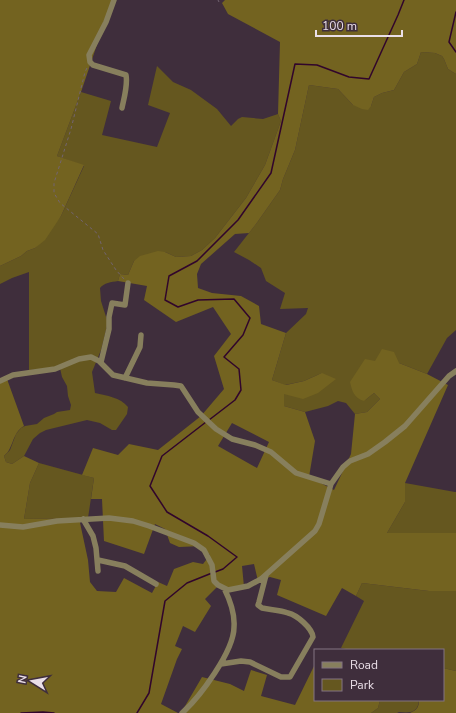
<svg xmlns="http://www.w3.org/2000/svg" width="456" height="713" font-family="'Nunito Sans',sans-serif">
<rect width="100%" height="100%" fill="#3f2e3c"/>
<!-- green -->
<path fill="#65571f" d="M 421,52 L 435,53 L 442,56 L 444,59 L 448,69 L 456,74 L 456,330 L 447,338 L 427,374 L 399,363 L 364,401 L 374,393 L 380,399 L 367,412 L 355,414 L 346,403 L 338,401 L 328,406 L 305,412 L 284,406 L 284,394 L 322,373 L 304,381 L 285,385 L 272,380 L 286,333 L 306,314 L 308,308 L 280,309 L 285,293 L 266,281 L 261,268 L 249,260 L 234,252 L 256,224 L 280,190 L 283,179 L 295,150 L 309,85 L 338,89 L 353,105 L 371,106 L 374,97 L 382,93 L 394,90 L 404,72 L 417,64 Z
M 157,66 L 173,82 L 191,90 L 217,109 L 231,126 L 238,119 L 242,117 L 263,119 L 278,114 L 281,121 L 265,165 L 246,198 L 215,238 L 202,250 L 191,256 L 176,257 L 165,252 L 134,261 L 128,275 L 120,274 L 118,281 C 111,282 104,283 100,288 L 101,301 L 107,320 L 107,326 L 101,350 L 92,372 L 95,393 C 107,396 120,397 128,407 L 127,414 L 116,430 L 112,430 L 100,423 L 87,420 L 46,430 L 40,433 L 33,439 L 24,456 L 12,464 L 6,462 L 4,456 L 10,450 L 16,434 L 21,428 L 25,426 L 37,424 L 44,418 L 54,414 L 57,412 L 70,410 L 71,405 L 68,396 L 67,386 L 62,377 L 60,368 L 29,370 L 29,272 L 12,278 L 0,284 L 0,266 L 21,256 L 27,251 L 35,248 L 61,216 L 84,166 L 57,156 L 81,92 L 111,101 L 102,135 L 157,147 L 170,113 L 148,105 Z
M 39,463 L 94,478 L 88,518 L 24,519 L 30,483 Z
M 405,483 L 455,492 L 456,492 L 456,533 L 387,533 L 405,502 Z
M 362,583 L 429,591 L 456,591 L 456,671 L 443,668 L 443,650 L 351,650 L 341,648 L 364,601 L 356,596 Z
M 380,700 L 419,700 C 418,713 410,713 399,712 L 397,713 L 371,713 L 378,708 Z"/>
<!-- forest -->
<path fill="#736320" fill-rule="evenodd" d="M 0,0 L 112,0 L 81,92 L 57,156 L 84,165 L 61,216 L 45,240 L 35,248 L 27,251 L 21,256 L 0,266 Z
M 225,0 L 456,0 L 456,74 L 448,69 L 444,59 L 442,56 L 435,53 L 421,52 L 417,64 L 404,72 L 394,90 L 382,93 L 374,97 L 371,106 L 368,110 L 362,109 L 353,105 L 338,89 L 309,85 L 295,150 L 283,179 L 280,190 L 256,224 L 249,233 L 235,234 L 201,264 L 197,274 L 198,288 L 212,293 L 241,296 L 259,306 L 261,324 L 286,333 L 272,380 L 286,385 L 304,381 L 322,373 L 336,379 L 318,393 L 303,399 L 284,394 L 284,406 L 305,412 L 315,441 L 309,477 L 334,490 L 351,454 L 355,414 L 367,412 L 380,399 L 374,393 L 364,401 C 354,398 352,391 350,382 L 365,359 L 375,361 L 382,349 L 394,352 L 399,363 L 427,374 L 448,385 L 405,483 L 405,502 L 387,533 L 456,533 L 456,591 L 429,591 L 362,583 L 356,596 L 342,588 L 326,616 L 277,595 L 281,580 L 270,577 L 258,581 L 254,564 L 242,566 L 244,587 L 232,590 L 220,584 L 205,599 L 211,606 L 195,632 L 183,626 L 175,646 L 182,649 L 177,659 L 161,704 L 178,713 L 0,713 L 0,382 L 7,379 L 24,426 C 15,431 14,440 10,448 C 9,451 6,454 4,456 L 6,462 L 12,464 L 24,456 L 39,463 L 30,483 L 24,519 L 79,518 L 88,560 L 90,582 L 97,591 L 116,592 L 124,578 L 152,593 L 158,582 L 167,586 L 174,569 L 193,562 L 203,564 L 210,555 L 202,546 L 179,547 L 170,543 L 165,529 L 155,524 L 144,554 L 104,541 L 102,499 L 91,499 L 94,478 L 82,475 L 93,448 L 118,455 L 129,444 L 158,450 L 201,416 L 224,389 L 214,356 L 231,334 L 213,307 L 176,322 L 144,300 L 147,286 L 118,281 L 120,274 L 128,275 L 134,261 L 140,256 L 158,251 L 165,252 L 176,257 L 191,256 L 202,250 L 215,238 L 246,198 L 265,165 L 281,121 L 278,114 L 280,42 L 228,14 L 222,3 ZM 232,423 L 269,442 L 257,468 L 218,446 Z
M 315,664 L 315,700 L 380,700 L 378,708 L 371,713 L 181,713 L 202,677 L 230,684 L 244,691 L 251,670 L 267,675 L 261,696 L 295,705 Z
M 443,668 L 456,671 L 456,713 L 410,713 C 417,710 419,707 419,700 L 443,700 Z"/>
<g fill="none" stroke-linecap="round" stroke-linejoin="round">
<!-- stream -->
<path stroke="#31052c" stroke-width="1.5" d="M 456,12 L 449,42 L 456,52
M 209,420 L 235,400 L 241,390 L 239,369 L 224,357 L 243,335 L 250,318 L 234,299 L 198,300 L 178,307 L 165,300 L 169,276 L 197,261 L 238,220 L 271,173 L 295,64 L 317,65 L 349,77 L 369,79 L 398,15 L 404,0
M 206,422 L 162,456 L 150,486 L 167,512 L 208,536 L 237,557 L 223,569 L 215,572
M 21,713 L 43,712 L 54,713
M 137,713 L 149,693 L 165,601 L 187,583 L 212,573"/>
<!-- path -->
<path stroke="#736471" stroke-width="1" stroke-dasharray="3 3" stroke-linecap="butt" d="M 218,0 L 219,2
M 87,68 L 85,72 L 71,129 L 54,183 L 54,193 L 60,203 L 98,234 L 103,250 L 116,270 L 124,279"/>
<!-- street -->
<path stroke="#877f5d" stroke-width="5.5" d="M 114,0 L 106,22 L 89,55 L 90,62 L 93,65 L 126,75 C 128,85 124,98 122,108
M 101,362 L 109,329 L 109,317 L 112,303 L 125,305 L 128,283
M 125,378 L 140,347 L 141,335
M 0,381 L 13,375 L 55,369 L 79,359 L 91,357 L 99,361 L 113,375 L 147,383 L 174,385 L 181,386 L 183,389 L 198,412 L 216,429 L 232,439 L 255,445 L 271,452 L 296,473 L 331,484
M 83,519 L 93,536 L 96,548 L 98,571
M 0,525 L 23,527 L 57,521 L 109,518 L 133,521 L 149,526 L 194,543 L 204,550 L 212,565 L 214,581 L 218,585 L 228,590 L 248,586 L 261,579 L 315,531 L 319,524 L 331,484 L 343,467 L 350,461 L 368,454 L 385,442 L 405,426 L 449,376 L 456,371
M 98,560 L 125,566 L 156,584
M 221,664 L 241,661 L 250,662 L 281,677 L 290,677 L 313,637 C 312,628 297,615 288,613 C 280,610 271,610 262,608 L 258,605 L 259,602 L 266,575
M 182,713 C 200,697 234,651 234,627 C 235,614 230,600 224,588"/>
</g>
<!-- legend -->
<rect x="314" y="649" width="130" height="52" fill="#3f2e3c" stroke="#837581"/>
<rect x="322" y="662" width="20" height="6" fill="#877f5d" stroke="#837581"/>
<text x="350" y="669" font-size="12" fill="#eadfe8">Road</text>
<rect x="322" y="679" width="20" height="12" fill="#65571f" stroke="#837581"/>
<text x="350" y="689" font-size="12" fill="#eadfe8">Park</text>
<!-- north arrow -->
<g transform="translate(32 681) rotate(281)" stroke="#3f2e3c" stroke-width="3" paint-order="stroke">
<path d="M0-3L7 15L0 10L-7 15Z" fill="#eadfe8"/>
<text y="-6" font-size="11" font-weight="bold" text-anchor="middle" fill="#eadfe8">N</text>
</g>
<!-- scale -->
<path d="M316 30v6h86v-6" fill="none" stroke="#eadfe8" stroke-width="2"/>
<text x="322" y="30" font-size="12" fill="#eadfe8" stroke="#3f2e3c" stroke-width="3" paint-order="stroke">100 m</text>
</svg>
